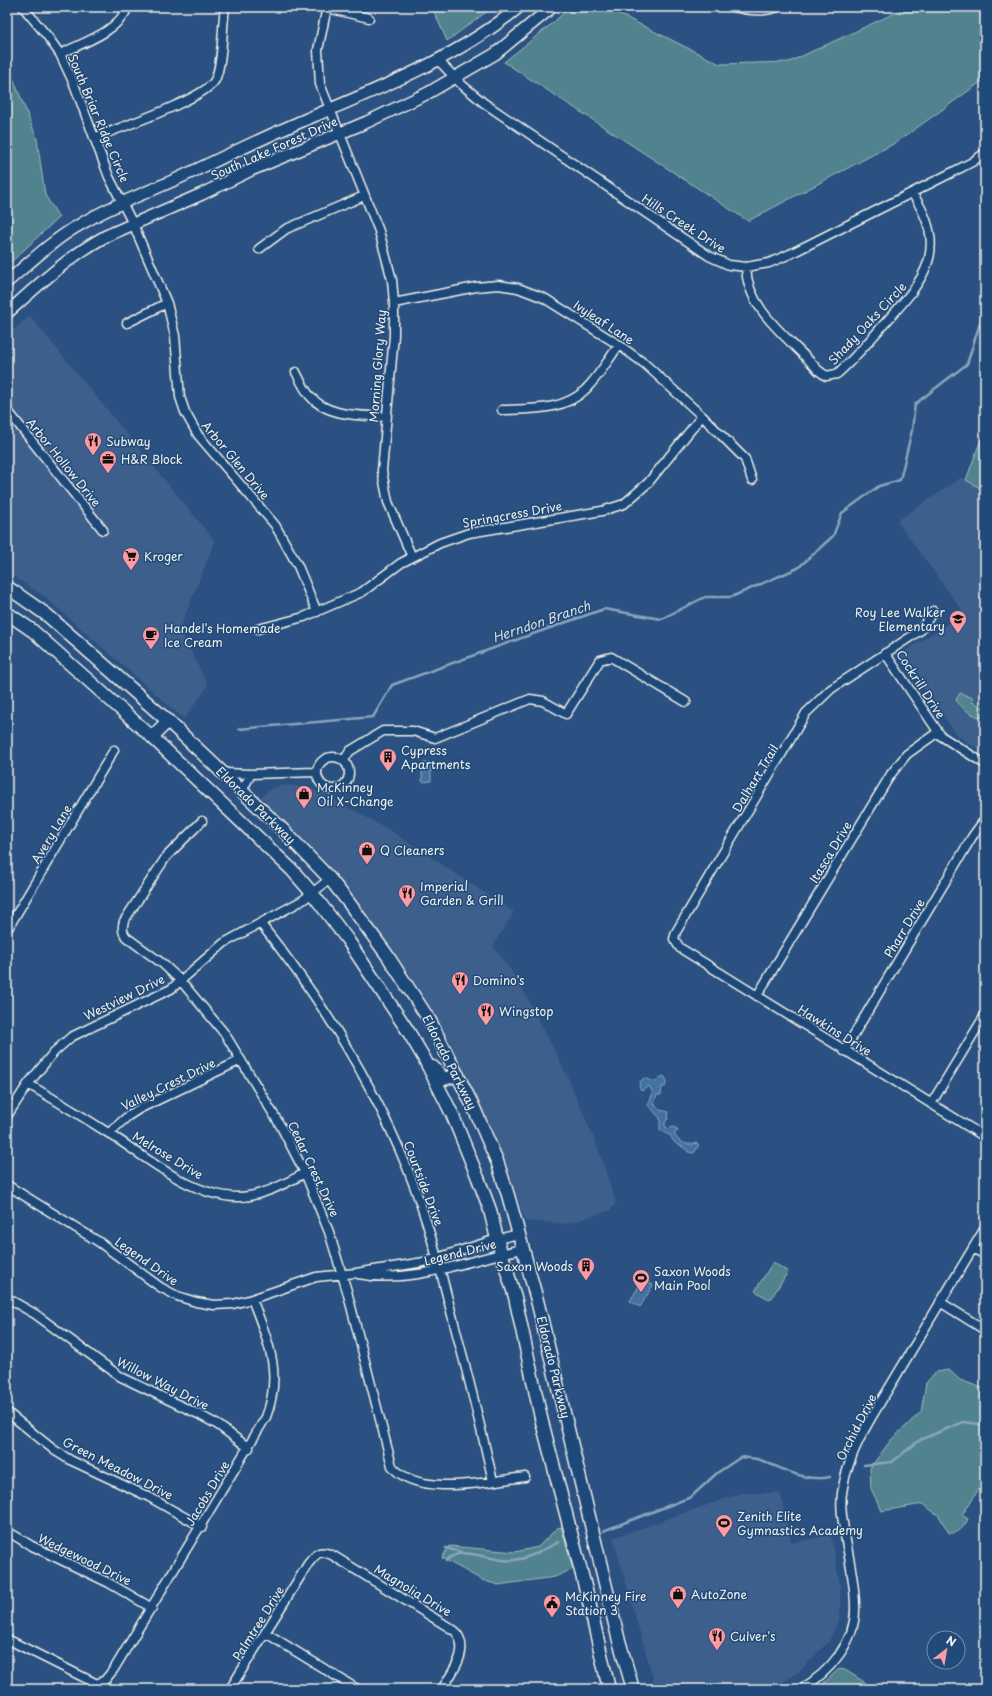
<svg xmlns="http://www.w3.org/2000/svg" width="992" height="1696" font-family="'Playpen Sans',sans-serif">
<rect width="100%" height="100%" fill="#2a5181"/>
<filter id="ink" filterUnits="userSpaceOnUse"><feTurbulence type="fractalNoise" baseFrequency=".025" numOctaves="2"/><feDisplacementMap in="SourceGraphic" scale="8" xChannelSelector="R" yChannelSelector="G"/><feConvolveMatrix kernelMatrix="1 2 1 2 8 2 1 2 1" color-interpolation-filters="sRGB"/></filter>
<g filter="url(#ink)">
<!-- built -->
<path fill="#3d5e8c" d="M 30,316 L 215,541 L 180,628 L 208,686 L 184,719 L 45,597 L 7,572 L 7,335 Z
M 962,477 L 985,491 L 985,753 L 958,736 L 899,655 L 964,613 L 897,521 Z
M 282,785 L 308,787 L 337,801 L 391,831 L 514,912 L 493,946 L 519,982 L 567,1075 L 598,1148 L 616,1203 L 611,1210 L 567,1224 L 525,1221 L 512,1179 L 494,1135 L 448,1038 L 414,981 L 358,902 L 316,853 L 261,797 L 270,789 Z
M 741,1493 L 780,1493 L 791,1543 L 831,1535 L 840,1586 L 840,1617 L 829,1641 L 799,1672 L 772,1689 L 656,1689 L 613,1538 Z"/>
<!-- green -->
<path fill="#51838f" stroke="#a2babc" d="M 432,7 L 493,7 L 447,41 Z
M 569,7 L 605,7 L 720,64 L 789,62 L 908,7 L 985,7 L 985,79 L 897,142 L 748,221 L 504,62 L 554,22 Z
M 7,70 L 12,75 L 37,139 L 45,195 L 59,217 L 7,266 Z
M 984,431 L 985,432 L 985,491 L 966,480 Z
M 960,693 L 973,698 L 972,702 L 985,708 L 984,718 C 972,716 963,709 956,700 Z
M 773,1262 L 788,1272 L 770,1300 L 755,1291 Z
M 949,1370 L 960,1380 L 985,1389 L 985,1492 L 979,1489 L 962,1515 L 968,1519 C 964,1527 959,1534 949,1533 L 939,1516 L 923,1504 L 882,1511 L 871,1489 L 870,1468 L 891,1440 L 921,1412 L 926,1383 L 936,1372 Z
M 561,1527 L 573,1569 L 555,1577 L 498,1585 L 482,1580 L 442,1558 L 449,1546 L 515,1552 L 538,1547 L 557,1528 Z
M 839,1669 L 845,1670 L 866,1683 L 862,1689 L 817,1689 Z"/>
<!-- water -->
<path fill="#43739f" stroke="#8aa5bc" d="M 429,762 L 431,764 L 431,781 L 424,782 L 422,781 L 422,764 Z
M 664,1076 L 667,1081 L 665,1087 L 662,1087 L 661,1095 L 657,1095 L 654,1103 L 660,1110 L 669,1112 L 668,1119 L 665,1122 L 665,1126 L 669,1129 L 672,1127 L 676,1128 L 678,1131 L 675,1132 L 675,1136 C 680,1143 688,1146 696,1143 L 699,1145 L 694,1153 L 688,1152 C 683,1144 674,1147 671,1136 L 660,1130 L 660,1118 L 648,1105 L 653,1093 L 649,1086 L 642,1091 L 639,1087 L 640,1082 L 644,1078 L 655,1082 L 659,1078 Z
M 643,1279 L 653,1285 L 640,1307 L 630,1301 Z"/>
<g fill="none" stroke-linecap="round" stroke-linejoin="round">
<!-- stream -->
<path stroke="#8aa5bc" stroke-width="2.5" d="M 239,729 L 373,717 L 392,685 L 530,635 L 604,609 L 661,619 L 705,597 L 731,597 L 798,568 L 833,536 L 842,513 L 879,486 L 900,480 L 912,430 L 915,404 L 967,364 L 981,320 L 985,298
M 864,1465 L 892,1462 L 920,1440 L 963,1422 L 985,1425
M 603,1531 L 691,1497 L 717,1473 L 741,1457 C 747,1458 754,1458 760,1460 C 782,1468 806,1483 830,1477
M 446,1548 L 461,1552
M 446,1561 C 463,1542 491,1564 514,1560 C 531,1558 544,1549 559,1542"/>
<defs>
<path id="street" d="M 23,7 L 48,37 L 60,54 L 74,84 L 109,177 L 133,224 L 167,303 L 175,336 L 180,397 L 185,412 L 198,435 L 275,525 L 298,566 L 317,612
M 327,7 L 318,50 L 320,84 L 379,231 L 392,280 L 394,303 L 394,335 L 382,471 L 388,502 L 412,557
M 734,7 C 749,11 764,12 778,7
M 327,8 L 369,18
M 60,54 C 82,43 118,32 128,7
M 438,60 L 461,84 L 484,103 L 709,256 L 729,265 L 746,267 L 769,263 L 790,254 L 951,173 L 972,162 L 985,153
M 94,138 C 118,128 205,99 215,80 C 223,63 222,27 225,7
M 259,249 L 286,229 L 364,196
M 746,267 C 747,311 791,339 818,370 L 826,376 L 837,374 C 855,358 870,340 886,322 C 925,279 950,249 912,193
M 394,303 L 476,287 L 498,285 L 518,288 L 544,298 L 619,345 L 645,364 L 702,416 L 745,459 L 752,480
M 127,323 L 167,303
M 296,372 C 300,380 304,389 310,396 C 327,417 361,415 386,417
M 7,410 L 103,530
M 502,410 C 530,409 565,411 586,389 C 599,376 608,360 619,345
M 933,611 L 921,630 L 831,689 L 806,713 L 676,932 L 674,939 L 680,948 L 985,1137
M 258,629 L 304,617 L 362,592 L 401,563 L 440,543 L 469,533 L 602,511 L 624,504 L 648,483 L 702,416
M 885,653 L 941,736 L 985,764
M317 773a16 16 0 1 1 32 0a16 16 0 1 1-32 0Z
M 344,760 L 350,751 L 383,731 L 413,731 L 435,738 L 530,699 L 543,701 L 566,714 L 600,660 L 611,657 L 686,702
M 224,773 L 251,774 L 316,772
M 242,791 L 251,774
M 202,821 L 166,857 L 124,921 C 122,928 122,931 126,937 L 163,964 L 181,981 L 225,1034 L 280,1125 L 305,1173 L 329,1232 L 347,1291 L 392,1466 C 416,1498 490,1481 525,1477
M 261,924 C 321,999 372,1081 408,1170 C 428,1220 441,1272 454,1323 C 468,1375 481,1428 493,1481
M 7,930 L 114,750
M 757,996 L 891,774 L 907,754 L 938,732
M 844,1051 L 972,837 L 985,819
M 28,1084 C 57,1101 85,1118 113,1136 C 150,1160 192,1196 237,1197 C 262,1197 284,1184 305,1173
M 931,1104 L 985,1015
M 7,1116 L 28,1084 L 54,1052 L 71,1037 L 171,989 L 224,943 L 303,900 L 330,879
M 109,1133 L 128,1116 L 139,1109 L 241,1060
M 7,1185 L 99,1242 L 160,1287 L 177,1296 L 196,1302 L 214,1305 L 233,1304 L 252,1299 L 316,1277 L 356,1273 L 424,1262 L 497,1239 L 519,1234
M 973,1248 L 985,1255
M 358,1274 C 415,1285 468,1259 523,1249
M 7,1298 L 35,1314 L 121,1377 L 198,1414 L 218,1425 L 249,1448
M 940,1302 L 985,1330
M 7,1412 L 54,1450 L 70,1460 L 149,1497 L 202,1527
M 7,1531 L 30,1545 L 109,1583 L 152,1608
M 266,1633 L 357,1689
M 7,1639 L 97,1684 L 105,1680 L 114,1669 L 266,1417 C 283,1372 268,1341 252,1299
M 230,1689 L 308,1564 C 316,1554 319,1549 332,1555 L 455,1631 C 471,1650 453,1671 442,1689
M 801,1689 C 829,1673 856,1642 855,1607 C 855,1585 850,1563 846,1541 C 843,1523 839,1506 843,1487 C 850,1446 877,1409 898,1373 C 927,1325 956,1277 985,1228"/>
<path id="secondary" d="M 7,282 C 30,262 54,239 81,224 C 112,205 146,193 179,178 C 224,157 268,135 314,116 C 385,86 458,57 519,7
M 7,313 C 38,285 69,256 106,236 L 202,194 L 251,170 L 367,122 L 428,93 L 495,54 L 552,7"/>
<path id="primary" d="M 7,587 L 47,615 L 168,721 L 283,830 L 330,879 L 349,903 L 387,955 L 430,1021 L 473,1106 L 497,1161 L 508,1195 L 537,1300 L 618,1637 L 633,1689
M 7,613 L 33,631 L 152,737 L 292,870 L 312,893 L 347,939 L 408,1031 L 424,1058 L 452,1114 L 478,1178 L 490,1210 L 497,1239 L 515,1297 L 541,1418 L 588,1598 L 609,1689
M 152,737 L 168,721
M 433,1067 L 444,1079 L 458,1075"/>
</defs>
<!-- street casing -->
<use href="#street" stroke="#f4f1e8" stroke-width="11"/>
<!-- secondary casing -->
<use href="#secondary" stroke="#f4f1e8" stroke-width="14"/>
<!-- primary casing -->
<use href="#primary" stroke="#f4f1e8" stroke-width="15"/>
<!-- street -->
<use href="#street" stroke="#1f4a7a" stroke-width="8"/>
<!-- secondary -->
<use href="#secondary" stroke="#1f4a7a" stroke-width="11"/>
<!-- primary -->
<use href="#primary" stroke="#1f4a7a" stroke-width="12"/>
</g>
</g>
<!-- icons -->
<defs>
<symbol id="restaurant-pin" viewBox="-11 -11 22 30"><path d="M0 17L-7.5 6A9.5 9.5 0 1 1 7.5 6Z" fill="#ff9aa2" stroke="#1f4a7a"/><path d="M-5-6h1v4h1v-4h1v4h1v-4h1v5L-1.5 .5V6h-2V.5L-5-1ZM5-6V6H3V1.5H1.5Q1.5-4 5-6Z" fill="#111"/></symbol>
<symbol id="office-pin" viewBox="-11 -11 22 30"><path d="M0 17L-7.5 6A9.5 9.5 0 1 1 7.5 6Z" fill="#ff9aa2" stroke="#1f4a7a"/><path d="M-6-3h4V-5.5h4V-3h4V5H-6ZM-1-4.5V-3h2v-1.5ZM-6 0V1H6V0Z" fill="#111"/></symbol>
<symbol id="supermarket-pin" viewBox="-11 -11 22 30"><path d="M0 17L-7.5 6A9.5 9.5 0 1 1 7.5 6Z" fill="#ff9aa2" stroke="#1f4a7a"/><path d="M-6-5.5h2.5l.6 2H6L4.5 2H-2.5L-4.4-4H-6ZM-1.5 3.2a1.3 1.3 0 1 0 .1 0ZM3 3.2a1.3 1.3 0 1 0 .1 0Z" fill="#111"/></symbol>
<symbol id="school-pin" viewBox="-11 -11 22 30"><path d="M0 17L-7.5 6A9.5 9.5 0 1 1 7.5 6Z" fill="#ff9aa2" stroke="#1f4a7a"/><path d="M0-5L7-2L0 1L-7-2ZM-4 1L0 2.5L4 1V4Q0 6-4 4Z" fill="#111"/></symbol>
<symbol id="cafe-pin" viewBox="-11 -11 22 30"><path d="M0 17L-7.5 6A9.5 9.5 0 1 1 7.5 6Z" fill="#ff9aa2" stroke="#1f4a7a"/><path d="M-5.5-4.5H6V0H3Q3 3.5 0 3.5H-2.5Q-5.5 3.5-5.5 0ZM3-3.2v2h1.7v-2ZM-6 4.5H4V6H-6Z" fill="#111"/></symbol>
<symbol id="building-pin" viewBox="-11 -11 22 30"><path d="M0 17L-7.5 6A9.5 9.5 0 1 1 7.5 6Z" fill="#ff9aa2" stroke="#1f4a7a"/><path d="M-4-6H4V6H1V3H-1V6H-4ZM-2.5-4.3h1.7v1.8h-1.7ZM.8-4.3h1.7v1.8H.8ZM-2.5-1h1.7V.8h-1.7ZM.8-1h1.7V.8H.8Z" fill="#111"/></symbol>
<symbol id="shop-pin" viewBox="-11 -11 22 30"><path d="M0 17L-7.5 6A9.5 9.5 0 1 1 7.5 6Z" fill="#ff9aa2" stroke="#1f4a7a"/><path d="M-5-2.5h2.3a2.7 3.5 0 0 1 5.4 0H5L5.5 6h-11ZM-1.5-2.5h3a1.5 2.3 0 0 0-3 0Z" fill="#111"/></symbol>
<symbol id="stadium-pin" viewBox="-11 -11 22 30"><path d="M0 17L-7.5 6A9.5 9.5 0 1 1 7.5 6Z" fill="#ff9aa2" stroke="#1f4a7a"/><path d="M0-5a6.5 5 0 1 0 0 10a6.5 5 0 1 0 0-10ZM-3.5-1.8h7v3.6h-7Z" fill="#111"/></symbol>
<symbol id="civic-pin" viewBox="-11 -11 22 30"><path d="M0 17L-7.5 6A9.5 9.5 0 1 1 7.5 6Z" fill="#ff9aa2" stroke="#1f4a7a"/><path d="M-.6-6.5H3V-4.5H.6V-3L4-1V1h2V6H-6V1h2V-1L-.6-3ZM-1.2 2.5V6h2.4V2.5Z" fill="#111"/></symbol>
</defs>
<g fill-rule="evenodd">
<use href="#restaurant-pin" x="83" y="431" width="20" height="27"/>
<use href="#office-pin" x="98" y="449" width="20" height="27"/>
<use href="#supermarket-pin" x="121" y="546" width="20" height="27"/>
<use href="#school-pin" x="948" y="609" width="20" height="27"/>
<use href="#cafe-pin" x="141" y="625" width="20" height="27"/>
<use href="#building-pin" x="378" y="747" width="20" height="27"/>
<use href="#shop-pin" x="294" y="784" width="20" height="27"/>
<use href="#shop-pin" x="357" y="840" width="20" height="27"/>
<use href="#restaurant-pin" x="397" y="883" width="20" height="27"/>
<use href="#restaurant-pin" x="450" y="970" width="20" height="27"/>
<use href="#restaurant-pin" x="476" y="1001" width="20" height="27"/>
<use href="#building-pin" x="576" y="1256" width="20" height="27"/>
<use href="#stadium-pin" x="631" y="1268" width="20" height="27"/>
<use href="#stadium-pin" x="714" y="1513" width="20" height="27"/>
<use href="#shop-pin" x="668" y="1584" width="20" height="27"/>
<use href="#civic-pin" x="542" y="1593" width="20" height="27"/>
<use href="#restaurant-pin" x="707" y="1626" width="20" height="27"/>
</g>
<g text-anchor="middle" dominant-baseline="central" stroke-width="3" stroke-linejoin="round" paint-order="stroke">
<!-- street labels -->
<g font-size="12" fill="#f4f1e8" stroke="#1f4a7a">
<text transform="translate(99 118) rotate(67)">South Briar Ridge Circle</text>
<text transform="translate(274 148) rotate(-24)">South Lake Forest Drive</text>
<text transform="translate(684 223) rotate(33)">Hills Creek Drive</text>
<text transform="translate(604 322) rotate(33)">Ivyleaf Lane</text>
<text transform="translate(867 323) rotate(-47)">Shady Oaks Circle</text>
<text transform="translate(377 366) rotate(-86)">Morning Glory Way</text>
<text transform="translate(236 460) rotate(50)">Arbor Glen Drive</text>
<text transform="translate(64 462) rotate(51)">Arbor Hollow Drive</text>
<text transform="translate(512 514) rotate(-10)">Springcress Drive</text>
<text transform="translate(921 684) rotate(57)">Cockrill Drive</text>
<text transform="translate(755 778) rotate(-59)">Dalhart Trail</text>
<text transform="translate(256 805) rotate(44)">Eldorado Parkway</text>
<text transform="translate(51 834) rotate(-59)">Avery Lane</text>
<text transform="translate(830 852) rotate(-59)">Itasca Drive</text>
<text transform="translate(904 928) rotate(-59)">Pharr Drive</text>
<text transform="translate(124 997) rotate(-26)">Westview Drive</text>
<text transform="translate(835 1030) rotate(32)">Hawkins Drive</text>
<text transform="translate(450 1062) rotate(63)">Eldorado Parkway</text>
<text transform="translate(168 1084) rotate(-26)">Valley Crest Drive</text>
<text transform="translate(168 1155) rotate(31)">Melrose Drive</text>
<text transform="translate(314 1169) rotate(65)">Cedar Crest Drive</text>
<text transform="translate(424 1183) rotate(69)">Courtside Drive</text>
<text transform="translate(460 1252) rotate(-14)">Legend Drive</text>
<text transform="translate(147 1261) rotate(35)">Legend Drive</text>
<text transform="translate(554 1367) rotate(76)">Eldorado Parkway</text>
<text transform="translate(163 1383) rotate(27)">Willow Way Drive</text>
<text transform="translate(856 1427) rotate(-63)">Orchid Drive</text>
<text transform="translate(118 1468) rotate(27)">Green Meadow Drive</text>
<text transform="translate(207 1493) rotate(-59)">Jacobs Drive</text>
<text transform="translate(85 1559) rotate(26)">Wedgewood Drive</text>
<text transform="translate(413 1590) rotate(31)">Magnolia Drive</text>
<text transform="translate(258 1623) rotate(-58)">Palmtree Drive</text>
</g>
<!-- poi labels -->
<g font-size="12" fill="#f4f1e8" stroke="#1f4a7a" text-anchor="start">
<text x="106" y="441">Subway</text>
<text x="121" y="459">H&amp;R Block</text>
<text x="144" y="556">Kroger</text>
<text x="945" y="612" text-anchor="end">Roy Lee Walker<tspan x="945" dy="14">Elementary</tspan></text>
<text x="164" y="628">Handel's Homemade<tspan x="164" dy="14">Ice Cream</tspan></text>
<text x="401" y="750">Cypress<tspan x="401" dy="14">Apartments</tspan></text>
<text x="317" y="787">McKinney<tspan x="317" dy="14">Oil X-Change</tspan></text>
<text x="380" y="850">Q Cleaners</text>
<text x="420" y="886">Imperial<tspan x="420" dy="14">Garden &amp; Grill</tspan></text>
<text x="473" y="980">Domino's</text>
<text x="499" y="1011">Wingstop</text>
<text x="573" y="1266" text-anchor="end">Saxon Woods</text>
<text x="654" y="1271">Saxon Woods<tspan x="654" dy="14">Main Pool</tspan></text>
<text x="737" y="1516">Zenith Elite<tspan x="737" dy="14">Gymnastics Academy</tspan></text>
<text x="691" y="1594">AutoZone</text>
<text x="565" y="1596">McKinney Fire<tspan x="565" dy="14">Station 3</tspan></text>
<text x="730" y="1636">Culver's</text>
</g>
<!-- water labels -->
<g font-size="13" font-style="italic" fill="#d9dedd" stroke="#1f4a7a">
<text transform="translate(541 621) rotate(-19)">Herndon Branch</text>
</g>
</g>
<!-- margin -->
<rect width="992" height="1696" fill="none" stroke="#1f4a7a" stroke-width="24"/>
<rect x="12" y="12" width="968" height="1672" fill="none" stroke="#f4f1e8" stroke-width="1.5" filter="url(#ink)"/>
<!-- north arrow -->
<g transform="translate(946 1650) rotate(31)"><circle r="19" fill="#1f4a7a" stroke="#748da6"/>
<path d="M0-3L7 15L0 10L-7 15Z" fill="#ff9aa2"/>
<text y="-6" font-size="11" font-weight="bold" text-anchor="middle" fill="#f4f1e8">N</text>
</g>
</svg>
